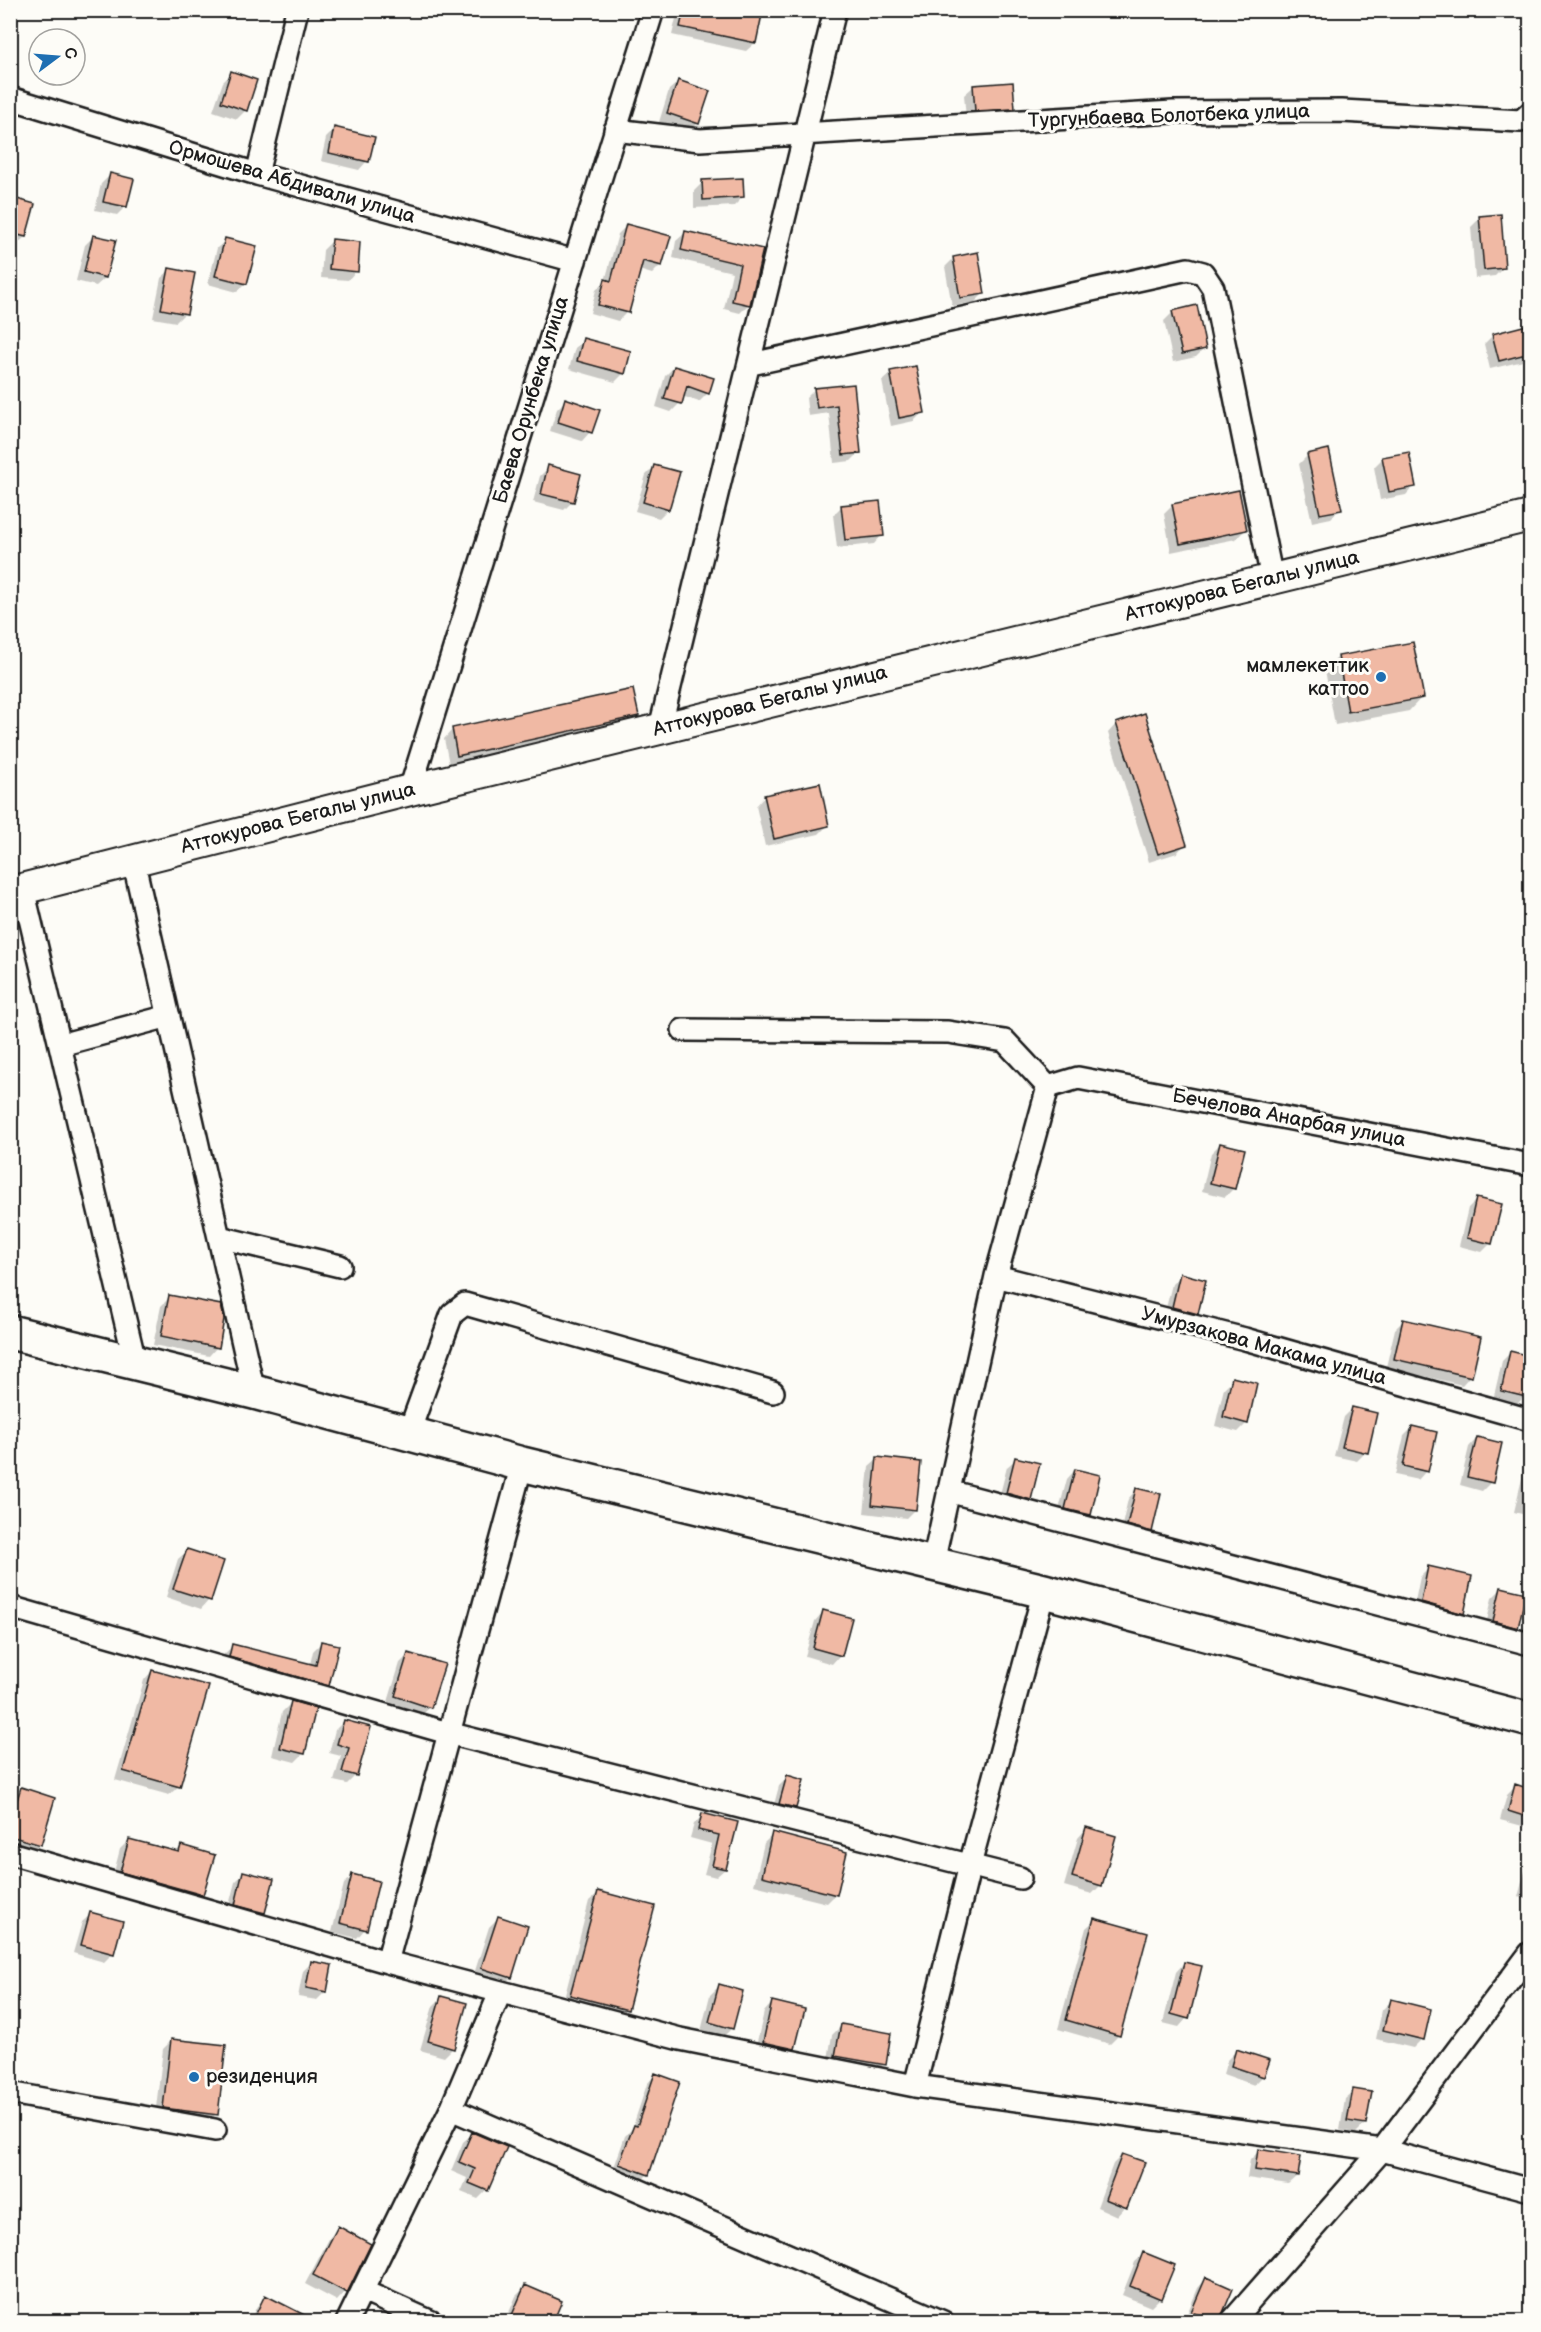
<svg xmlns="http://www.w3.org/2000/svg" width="1541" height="2332" font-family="'Balsamiq Sans',sans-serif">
<rect width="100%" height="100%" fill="#fdfcf7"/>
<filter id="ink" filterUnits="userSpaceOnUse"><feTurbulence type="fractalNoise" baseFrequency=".0167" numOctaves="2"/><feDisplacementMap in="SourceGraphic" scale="12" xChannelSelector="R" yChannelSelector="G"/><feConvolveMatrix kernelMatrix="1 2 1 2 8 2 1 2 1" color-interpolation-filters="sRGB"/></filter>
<g filter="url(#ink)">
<!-- shadow -->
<path fill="#0003" d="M 678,10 L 761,10 L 755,43 L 746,51 L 672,35 Z
M 232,73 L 246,110 L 237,119 L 213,111 L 223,82 Z
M 678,82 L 698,123 L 689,132 L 659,122 L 669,90 Z
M 973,87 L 1013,108 L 1004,117 L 966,119 L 964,95 Z
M 335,129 L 367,161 L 359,170 L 321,161 L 326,138 Z
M 110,175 L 126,206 L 117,215 L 95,210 L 101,184 Z
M 703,182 L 743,197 L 734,206 L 694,208 L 694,191 Z
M 10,199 L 25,237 L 16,245 L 10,244 Z
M 1480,218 L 1504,267 L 1495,276 L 1475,278 L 1471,227 Z
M 627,225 L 661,265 L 652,274 L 639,270 L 627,312 L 618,321 L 590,313 L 596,290 L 605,281 L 618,234 Z
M 685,233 L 761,250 L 749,304 L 740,313 L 724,309 L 732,272 L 673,258 L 676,241 Z
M 94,236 L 105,278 L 96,286 L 76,281 L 85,245 Z
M 226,240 L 246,283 L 237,292 L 208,284 L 217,248 Z
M 332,241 L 356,271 L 348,280 L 321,278 L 323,250 Z
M 954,258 L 984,293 L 975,302 L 952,306 L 945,267 Z
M 170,270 L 185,313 L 176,322 L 153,318 L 161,278 Z
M 1173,312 L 1205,348 L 1196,357 L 1173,362 L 1164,321 Z
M 1526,327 L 1530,354 L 1523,361 L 1490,369 L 1484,344 L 1493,335 Z
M 584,340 L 624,373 L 615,382 L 569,369 L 575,348 Z
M 674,367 L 708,393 L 699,402 L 682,396 L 680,403 L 671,412 L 656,407 L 665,376 Z
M 891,373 L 923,412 L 914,421 L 891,426 L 882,381 Z
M 853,385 L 859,453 L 851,461 L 834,463 L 829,413 L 808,416 L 806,398 L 815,389 Z
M 566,400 L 590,432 L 582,441 L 550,431 L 557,409 Z
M 1308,455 L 1340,509 L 1331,518 L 1312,522 L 1299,464 Z
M 1382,459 L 1414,486 L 1406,495 L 1380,500 L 1374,467 Z
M 655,466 L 668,509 L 659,518 L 635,511 L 646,475 Z
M 549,467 L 573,501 L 564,510 L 533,502 L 540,476 Z
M 1173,505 L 1245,530 L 1236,539 L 1171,552 L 1164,514 Z
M 842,506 L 882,535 L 874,544 L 837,548 L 833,515 Z
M 1338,657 L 1422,697 L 1409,711 L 1335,725 L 1325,670 Z
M 1144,715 L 1185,844 L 1177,853 L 1149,862 L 1108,733 L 1116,724 Z
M 637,716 L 628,724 L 449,764 L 444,739 L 452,730 Z
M 819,784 L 828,825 L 819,834 L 765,846 L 756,806 L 764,797 Z
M 1220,1144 L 1234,1188 L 1225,1197 L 1202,1191 L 1211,1153 Z
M 1477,1199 L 1491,1243 L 1482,1252 L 1459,1246 L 1468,1208 Z
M 1181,1275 L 1196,1313 L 1188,1322 L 1164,1316 L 1172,1284 Z
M 170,1297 L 217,1347 L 209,1356 L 153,1345 L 161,1306 Z
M 1404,1320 L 1470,1376 L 1462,1385 L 1386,1367 L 1395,1329 Z
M 1511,1352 L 1530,1357 L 1530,1372 L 1525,1396 L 1516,1405 L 1493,1400 L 1502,1361 Z
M 1233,1379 L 1247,1423 L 1238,1432 L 1215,1426 L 1224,1388 Z
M 1352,1409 L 1366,1452 L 1357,1461 L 1334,1456 L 1344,1417 Z
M 1412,1428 L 1426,1471 L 1418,1480 L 1395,1475 L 1404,1436 Z
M 1477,1438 L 1491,1482 L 1482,1491 L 1460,1485 L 1469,1447 Z
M 878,1459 L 915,1509 L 906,1518 L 864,1513 L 869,1467 Z
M 1016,1459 L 1030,1499 L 1021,1508 L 998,1502 L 1007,1467 Z
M 1530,1466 L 1530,1516 L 1514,1512 L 1523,1474 Z
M 1075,1470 L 1089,1514 L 1081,1523 L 1057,1517 L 1067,1479 Z
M 1136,1490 L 1151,1531 L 1142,1540 L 1120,1534 L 1128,1499 Z
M 187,1551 L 209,1600 L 201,1609 L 166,1597 L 178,1559 Z
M 1429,1568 L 1463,1613 L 1454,1622 L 1413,1611 L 1420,1577 Z
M 1501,1589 L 1516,1627 L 1508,1636 L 1485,1630 L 1492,1598 Z
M 823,1612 L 840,1655 L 832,1664 L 805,1656 L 815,1621 Z
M 322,1642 L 328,1685 L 319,1694 L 221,1665 L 224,1654 L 233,1646 L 310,1665 L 313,1651 Z
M 409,1654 L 430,1707 L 421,1716 L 387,1705 L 400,1663 Z
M 152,1671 L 207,1687 L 178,1787 L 169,1795 L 115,1780 L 144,1680 Z
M 10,1695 L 18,1697 L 10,1732 Z
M 291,1703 L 304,1753 L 295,1762 L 272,1756 L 282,1712 Z
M 344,1721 L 356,1775 L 347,1784 L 334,1781 L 341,1756 L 329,1753 L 335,1730 Z
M 788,1777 L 795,1807 L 786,1816 L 772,1812 L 779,1786 Z
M 1516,1786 L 1530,1790 L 1530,1828 L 1500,1820 L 1507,1795 Z
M 22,1789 L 39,1844 L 31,1853 L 10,1847 L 10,1806 L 13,1798 Z
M 703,1815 L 736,1823 L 725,1869 L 716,1877 L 704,1874 L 712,1844 L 690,1838 L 694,1824 Z
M 1086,1829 L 1101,1885 L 1092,1894 L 1064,1886 L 1078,1838 Z
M 773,1834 L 836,1894 L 827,1903 L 754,1885 L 764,1843 Z
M 129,1840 L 175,1853 L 181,1847 L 213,1856 L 201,1895 L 193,1903 L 112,1880 L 120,1849 Z
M 1530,1852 L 1530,1900 L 1518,1897 Z
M 244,1873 L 264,1913 L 255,1921 L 227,1913 L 235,1882 Z
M 353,1876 L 365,1929 L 357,1938 L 332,1932 L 344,1884 Z
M 598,1893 L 626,2009 L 617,2018 L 563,2003 L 589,1901 Z
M 91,1914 L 113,1953 L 104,1962 L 73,1953 L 82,1922 Z
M 498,1918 L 511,1977 L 502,1986 L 473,1977 L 489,1927 Z
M 1095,1920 L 1119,2035 L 1110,2044 L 1058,2029 L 1086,1928 Z
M 312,1962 L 326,1991 L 317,2000 L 298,1997 L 303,1971 Z
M 1184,1963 L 1187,2018 L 1179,2027 L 1163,2023 L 1176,1972 Z
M 719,1986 L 732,2028 L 723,2037 L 701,2031 L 710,1995 Z
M 441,1998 L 453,2048 L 444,2057 L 420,2050 L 433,2006 Z
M 1391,2001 L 1422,2039 L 1413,2048 L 1376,2039 L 1382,2010 Z
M 772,2003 L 794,2048 L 785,2057 L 755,2050 L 764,2012 Z
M 841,2026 L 884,2064 L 875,2073 L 827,2065 L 832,2035 Z
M 172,2040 L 216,2114 L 207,2123 L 155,2116 L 163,2049 Z
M 1236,2051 L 1263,2076 L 1254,2085 L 1223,2074 L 1227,2060 Z
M 655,2075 L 648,2174 L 639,2183 L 612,2173 L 625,2136 L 632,2129 L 647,2084 Z
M 1354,2091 L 1365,2124 L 1356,2133 L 1340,2130 L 1345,2099 Z
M 1530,2127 L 1530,2144 L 1527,2143 Z
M 472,2134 L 487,2190 L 478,2199 L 461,2192 L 467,2178 L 451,2171 L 463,2142 Z
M 1259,2151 L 1297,2176 L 1288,2184 L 1247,2178 L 1250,2160 Z
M 1122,2155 L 1125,2207 L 1117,2216 L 1097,2207 L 1113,2164 Z
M 339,2228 L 345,2292 L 337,2301 L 305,2284 L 330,2237 Z
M 1144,2254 L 1160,2298 L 1151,2307 L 1122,2295 L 1135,2262 Z
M 1206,2279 L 1231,2289 L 1217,2322 L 1184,2321 L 1198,2288 Z
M 525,2287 L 551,2322 L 505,2322 L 516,2296 Z
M 266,2297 L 315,2322 L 249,2322 L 257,2306 Z"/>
<!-- building -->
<path fill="#f0b9a4" stroke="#1c1c1c" stroke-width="1.5" d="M 684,10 L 763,10 L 756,43 L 680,27 Z
M 231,71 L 257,80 L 247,111 L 221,102 Z
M 678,80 L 710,91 L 699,124 L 667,113 Z
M 1013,82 L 1015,109 L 975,111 L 973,85 Z
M 334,127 L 375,137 L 369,162 L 329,153 Z
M 110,173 L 134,179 L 127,207 L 103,202 Z
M 743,178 L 744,197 L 703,200 L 702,180 Z
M 10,197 L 35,204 L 26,237 L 10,233 Z
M 1501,214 L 1505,268 L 1484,270 L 1479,216 Z
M 626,224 L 671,236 L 662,266 L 643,261 L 629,313 L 598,305 L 605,279 L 611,281 Z
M 685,231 L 763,249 L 750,305 L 732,301 L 740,264 L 681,250 Z
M 93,235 L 116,240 L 106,278 L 84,272 Z
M 225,238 L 257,246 L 247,284 L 215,276 Z
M 332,239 L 360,242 L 358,272 L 329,269 Z
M 978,252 L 985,294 L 960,298 L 953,257 Z
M 169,268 L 195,273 L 187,314 L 161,309 Z
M 1197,305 L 1206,349 L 1182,354 L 1172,311 Z
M 1527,325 L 1530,353 L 1499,361 L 1492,334 Z
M 583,338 L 631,351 L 625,374 L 577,361 Z
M 674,366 L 714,378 L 709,394 L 687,386 L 682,404 L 664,399 Z
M 916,366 L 925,413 L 899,418 L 890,371 Z
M 854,384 L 861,453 L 843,455 L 837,405 L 817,408 L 814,388 Z
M 565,398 L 600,410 L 592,433 L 558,422 Z
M 1329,449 L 1342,510 L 1320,514 L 1307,454 Z
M 1409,452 L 1416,487 L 1389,492 L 1382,457 Z
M 548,465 L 581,474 L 574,502 L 541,494 Z
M 654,465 L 680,472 L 669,510 L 643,502 Z
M 1239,490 L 1247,530 L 1180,544 L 1172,504 Z
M 880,501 L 884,536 L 845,540 L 841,505 Z
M 1413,642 L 1424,698 L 1348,712 L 1338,656 Z
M 633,689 L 639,716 L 457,756 L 452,728 Z
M 1145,713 L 1187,845 L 1158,854 L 1116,723 Z
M 820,783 L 829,826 L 774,839 L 764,795 Z
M 1220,1143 L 1245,1149 L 1235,1189 L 1210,1183 Z
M 1476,1198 L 1502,1204 L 1492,1244 L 1467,1238 Z
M 1180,1273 L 1206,1280 L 1198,1314 L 1172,1307 Z
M 169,1295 L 221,1305 L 224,1319 L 219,1348 L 161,1336 Z
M 1403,1319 L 1481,1337 L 1472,1377 L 1394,1359 Z
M 1510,1351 L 1530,1356 L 1530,1379 L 1526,1397 L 1501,1391 Z
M 1232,1377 L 1257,1383 L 1248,1424 L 1223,1417 Z
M 1352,1407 L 1377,1413 L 1368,1453 L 1342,1447 Z
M 1412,1426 L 1437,1432 L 1428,1472 L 1403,1466 Z
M 1477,1437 L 1502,1443 L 1493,1483 L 1467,1477 Z
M 877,1457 L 921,1462 L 916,1510 L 872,1505 Z
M 1015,1457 L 1040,1463 L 1031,1500 L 1006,1493 Z
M 1075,1469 L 1100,1475 L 1091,1515 L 1065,1509 Z
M 1136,1488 L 1161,1494 L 1152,1532 L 1127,1525 Z
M 187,1549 L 224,1561 L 211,1601 L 173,1589 Z
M 1428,1566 L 1472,1576 L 1464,1614 L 1421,1602 Z
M 1501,1587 L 1526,1593 L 1518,1628 L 1493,1621 Z
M 823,1610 L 852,1618 L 842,1656 L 813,1648 Z
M 321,1641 L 339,1645 L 329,1686 L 229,1657 L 232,1644 L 316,1665 Z
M 408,1653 L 445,1664 L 431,1708 L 395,1696 Z
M 152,1670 L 209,1686 L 180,1787 L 123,1771 Z
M 291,1701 L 316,1708 L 305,1754 L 280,1748 Z
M 344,1720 L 371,1727 L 357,1776 L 342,1772 L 349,1748 L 337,1744 Z
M 787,1775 L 804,1780 L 796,1808 L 779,1804 Z
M 1515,1784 L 1530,1789 L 1530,1818 L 1508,1811 Z
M 21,1787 L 55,1798 L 41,1845 L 10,1836 L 10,1823 Z
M 702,1813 L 738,1822 L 726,1869 L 712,1866 L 719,1835 L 698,1830 Z
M 1086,1827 L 1116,1836 L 1102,1886 L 1072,1877 Z
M 772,1832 L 847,1852 L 837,1895 L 762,1876 Z
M 129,1839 L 179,1852 L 181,1845 L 215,1855 L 203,1895 L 120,1872 Z
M 243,1871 L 274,1879 L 265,1913 L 235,1905 Z
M 352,1874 L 379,1881 L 367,1930 L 340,1923 Z
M 598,1891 L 655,1906 L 628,2010 L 570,1995 Z
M 90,1912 L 123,1921 L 114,1954 L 81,1945 Z
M 498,1916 L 528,1926 L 512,1978 L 481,1968 Z
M 1094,1918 L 1148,1933 L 1120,2036 L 1066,2020 Z
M 311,1961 L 332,1965 L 327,1992 L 306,1988 Z
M 1184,1962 L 1202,1966 L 1189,2019 L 1171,2014 Z
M 719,1984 L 743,1991 L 733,2029 L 709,2022 Z
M 441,1996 L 467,2003 L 454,2049 L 428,2041 Z
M 1391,1999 L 1431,2009 L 1424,2040 L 1383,2030 Z
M 772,2001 L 805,2009 L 795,2049 L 763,2042 Z
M 841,2024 L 891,2033 L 886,2065 L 835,2056 Z
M 171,2039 L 226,2045 L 218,2115 L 163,2108 Z
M 1236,2049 L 1270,2060 L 1264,2077 L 1231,2066 Z
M 655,2073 L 680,2082 L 649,2175 L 619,2164 L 634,2125 L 637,2126 Z
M 1353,2089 L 1372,2092 L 1366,2124 L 1347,2121 Z
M 472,2132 L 507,2147 L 488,2191 L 469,2183 L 475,2169 L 459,2162 Z
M 1258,2149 L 1301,2156 L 1298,2176 L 1255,2170 Z
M 1122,2154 L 1145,2162 L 1127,2208 L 1105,2199 Z
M 338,2226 L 371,2244 L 347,2293 L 313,2275 Z
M 1143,2252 L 1175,2265 L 1161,2299 L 1130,2286 Z
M 1206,2277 L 1233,2289 L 1219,2322 L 1191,2312 Z
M 525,2285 L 562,2301 L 553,2322 L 509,2322 Z
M 265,2295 L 318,2322 L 252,2322 Z"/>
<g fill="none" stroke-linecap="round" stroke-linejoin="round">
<defs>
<path id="minor" d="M 10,98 L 257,174 L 575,261
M 615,130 L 700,140 L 1173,112 L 1342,111 L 1521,121 L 1530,113
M 257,174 L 297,10
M 751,364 L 1188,269 L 1203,273 L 1213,288 L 1272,579
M 660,728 L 835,10
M 410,790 L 653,10
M 133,859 L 254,1392
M 23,889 L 135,1362
M 683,1030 L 948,1032 L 1005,1041 L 1048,1087 L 996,1276 L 933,1563
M 60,1045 L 169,1016
M 1048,1087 L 1078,1078 L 1530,1165
M 219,1237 L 340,1266
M 996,1276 L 1245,1339 L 1530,1420
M 409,1432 L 452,1314 L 465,1304 L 773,1392
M 948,1491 L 1530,1644
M 10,1607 L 448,1733 L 1020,1878
M 10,1853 L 387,1962 L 680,2039 L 915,2086 L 1382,2150 L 1530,2190
M 387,1962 L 522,1464
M 915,2086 L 970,1865 L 1044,1591
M 10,2093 L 215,2130
M 451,2109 L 943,2322
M 363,2291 L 432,2322
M 347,2322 L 451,2109 L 500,1993
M 1231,2322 L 1382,2150 L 1530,1953"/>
<path id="secondary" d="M 10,892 L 410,790 L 1530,516"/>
<path id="trunk" d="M 10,1332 L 254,1392 L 522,1464 L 1044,1591 L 1530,1720"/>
</defs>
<!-- minor casing -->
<use href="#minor" stroke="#1c1c1c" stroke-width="26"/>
<!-- secondary casing -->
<use href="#secondary" stroke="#1c1c1c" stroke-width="34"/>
<!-- trunk casing -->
<use href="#trunk" stroke="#1c1c1c" stroke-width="38"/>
<!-- minor -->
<use href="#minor" stroke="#fdfcf7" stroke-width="21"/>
<!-- secondary -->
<use href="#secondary" stroke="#fdfcf7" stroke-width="30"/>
<!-- trunk -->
<use href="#trunk" stroke="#fdfcf7" stroke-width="33"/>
</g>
</g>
<!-- markers -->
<g fill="#1f6fb2" stroke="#fdfcf7" stroke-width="2">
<circle cx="1381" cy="677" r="6"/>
<circle cx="194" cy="2077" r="6"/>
</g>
<g text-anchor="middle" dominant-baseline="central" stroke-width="6" stroke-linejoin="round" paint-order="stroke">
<!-- street labels -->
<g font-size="20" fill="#1c1c1c" stroke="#fdfcf7">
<text transform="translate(1169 116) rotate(-2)">Тургунбаева Болотбека улица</text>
<text transform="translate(292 182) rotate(16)">Ормошева Абдивали улица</text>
<text transform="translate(531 400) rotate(-73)">Баева Орунбека улица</text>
<text transform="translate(1242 586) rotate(-14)">Аттокурова Бегалы улица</text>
<text transform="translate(770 701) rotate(-14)">Аттокурова Бегалы улица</text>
<text transform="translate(298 818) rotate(-14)">Аттокурова Бегалы улица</text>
<text transform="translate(1289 1118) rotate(11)">Бечелова Анарбая улица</text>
<text transform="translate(1264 1346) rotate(15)">Умурзакова Макама улица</text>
</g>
<!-- poi labels -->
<g font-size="20" fill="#1c1c1c" stroke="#fdfcf7" text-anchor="end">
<text x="1369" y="666">мамлекеттик<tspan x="1369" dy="23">каттоо</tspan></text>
<text x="206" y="2077" text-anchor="start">резиденция</text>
</g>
</g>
<!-- margin -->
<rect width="1541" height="2332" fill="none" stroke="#fdfcf7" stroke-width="36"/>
<rect x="18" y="18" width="1505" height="2296" fill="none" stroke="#1c1c1c" stroke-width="2" filter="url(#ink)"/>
<!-- north arrow -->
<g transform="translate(57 57) rotate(74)"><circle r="28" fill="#fdfcf7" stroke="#a3a29f" stroke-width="1.5"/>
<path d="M0-4.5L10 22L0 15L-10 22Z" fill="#1f6fb2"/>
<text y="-9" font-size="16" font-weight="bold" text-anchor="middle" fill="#1c1c1c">С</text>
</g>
</svg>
